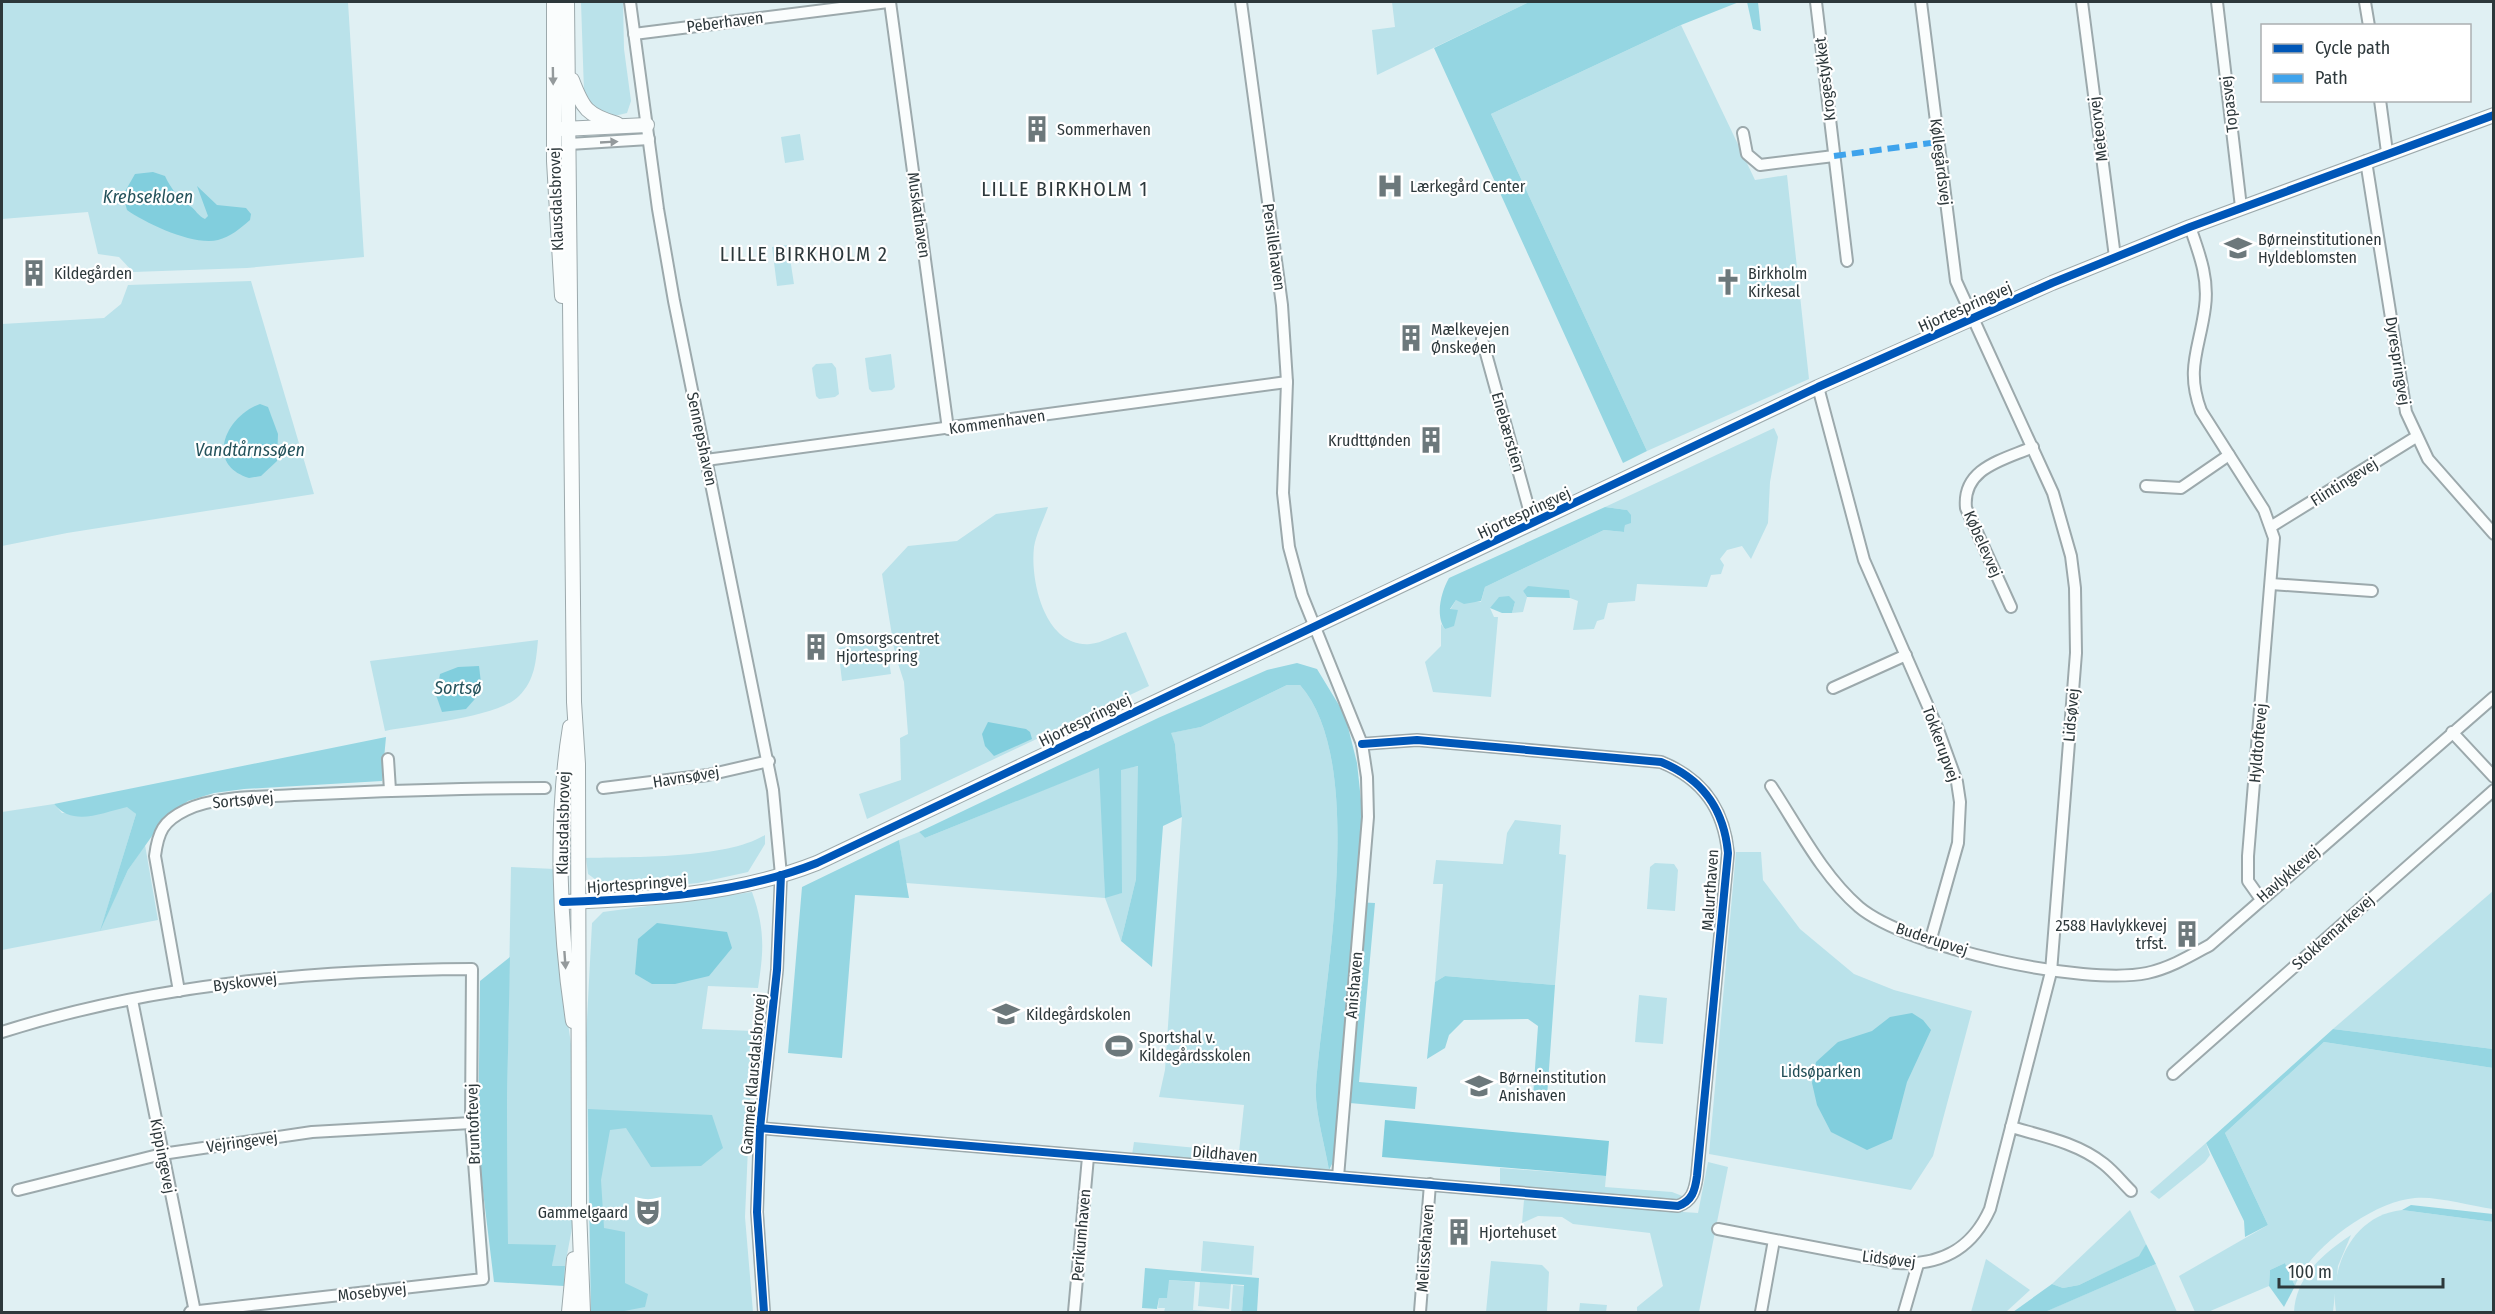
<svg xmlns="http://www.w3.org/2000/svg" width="2495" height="1314" font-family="'Fira Sans Condensed',sans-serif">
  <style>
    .green { fill: #bae2ea }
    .forest { fill: #95d6e2 }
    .water { fill: #81cedd }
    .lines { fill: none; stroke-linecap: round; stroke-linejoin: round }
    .minor-casing { stroke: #9ca9ac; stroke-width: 14 }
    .tertiary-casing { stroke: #9ca9ac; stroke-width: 16 }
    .minor { stroke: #fafdfd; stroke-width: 10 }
    .tertiary { stroke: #fafdfd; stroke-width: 14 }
    .quiet { stroke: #3ea3ec; stroke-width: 6; stroke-dasharray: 12 6; stroke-linecap: butt }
    .cycleway-casing { stroke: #fff; stroke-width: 11 }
    .cycleway { stroke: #0057b8; stroke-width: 8 }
    .oneway { fill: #949a9c }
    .labels { text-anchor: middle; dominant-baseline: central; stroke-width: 4.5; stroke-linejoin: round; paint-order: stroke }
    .street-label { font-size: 16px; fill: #2d383b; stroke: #fff }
    .poi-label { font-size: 16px; fill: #2d383b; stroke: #fff; text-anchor: start }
    .park-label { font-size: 16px; fill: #204d56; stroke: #fff }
    .water-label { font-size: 18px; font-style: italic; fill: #25535c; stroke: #fff }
    .quarter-label { font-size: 20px; letter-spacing: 1.5px; fill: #2d383b; stroke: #fff }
  </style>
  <rect width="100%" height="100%" fill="#e0f0f3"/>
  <g class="green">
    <path d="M2,2H348L364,257L247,268L133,272L119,257L98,254L88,212L2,219Z"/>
    <path d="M581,2H623L624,49L631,101L627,113L610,117L590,105L584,92Z"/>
    <path d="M1392,2H1529L1377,75L1372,30L1395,27Z"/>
    <path d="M1681,25L1755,180L1787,175L1809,379L1647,451L1491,114Z"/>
    <path d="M800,134L804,160L785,163L781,137Z"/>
    <path d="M788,245L794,284L777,286L772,247Z"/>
    <path d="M251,281L314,494L67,533L2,546V324L104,318L121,304L128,285Z"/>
    <path d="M891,354L895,387L892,390L872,392L869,389L865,358Z"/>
    <path d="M832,363L836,368L839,394L835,397L819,399L816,396L812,368L816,364Z"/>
    <path d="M1774,428L1778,437L1770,482L1768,523L1751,559L1742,546L1727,550L1720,559L1724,565L1721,574L1711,575L1707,587L1637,584L1635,601L1608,603L1604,619L1597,621L1594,629L1573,630L1578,601L1570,598L1568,590L1523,591L1527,597L1523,612L1512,613L1515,602L1490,608L1494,617H1498L1491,697L1433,692L1425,662L1441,646V624L1445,629L1458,610H1450L1456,600L1481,602L1485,587L1604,530L1624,532L1627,510L1605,507Z"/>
    <path d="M1048,507C1044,519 1036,534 1034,547C1030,581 1045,648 1090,644C1102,643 1115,635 1126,632L1149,686L867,819L859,794L901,780L900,738L908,734L904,682L895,654L882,574L908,546L957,541L996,514Z"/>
    <path d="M538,640C536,661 535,680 519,696C499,717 416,725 385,731L370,661Z"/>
    <path d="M886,641L891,674L842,681L838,648Z"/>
    <path d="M1287,685H1300C1369,763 1323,985 1316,1085C1314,1109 1325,1145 1329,1170L1132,1155L1134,1142L1239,1152L1244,1105L1159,1097L1165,1070L1182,817L1175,744L1170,733L1201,727Z"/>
    <path d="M1139,766L1136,879L1121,941L1105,898L906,883L899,840L919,832L925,838L1100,767L1105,897L1121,893V769Z"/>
    <path d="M54,804L62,813H102L127,806L136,814L102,925L128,870L145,845L158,920L2,950V812Z"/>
    <path d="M1515,820L1561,825L1559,854L1566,855L1555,985L1445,976L1435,982L1443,884H1433L1436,860L1503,864L1507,833Z"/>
    <path d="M765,835V844L748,872L698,883L660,887L637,883L603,885L588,874L586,858C633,857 727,859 765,835Z"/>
    <path d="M1736,852H1761L1763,880L1800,929L1854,974L1894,990L1972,1011L1933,1156L1911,1190L1709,1154Z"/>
    <path d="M1655,863L1674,864L1678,870L1675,911L1647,909L1650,867Z"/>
    <path d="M511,867L555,869L561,977L573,1057L574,1217L565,1266H552L555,1245H508L507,1100Z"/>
    <path d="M2493,891V1049L2333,1029Z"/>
    <path d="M752,892C765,928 764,950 758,988L708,986L702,1029L753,1031L745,1217L753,1312H591L586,1039L592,923L603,912Z"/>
    <path d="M1639,995L1667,998L1663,1044L1635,1042Z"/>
    <path d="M2324,1042L2493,1068V1209C2470,1206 2437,1196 2415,1198C2374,1201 2309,1248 2295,1286L2285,1263L2270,1270L2269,1286L2208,1312H2195L2179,1276L2268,1225L2225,1133Z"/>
    <path d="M2206,1143L2210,1155L2205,1162L2159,1199L2150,1192Z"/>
    <path d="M1708,1162L1728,1167L1699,1312H1637V1307L1663,1286L1650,1233L1573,1224L1562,1217L1538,1216L1522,1223L1524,1200L1500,1198V1168L1606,1176L1605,1187L1672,1192L1685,1197L1683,1212L1698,1213Z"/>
    <path d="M2130,1210L2146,1244L2140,1256L2079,1285L2063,1288L2052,1284Z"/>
    <path d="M2402,1210L2493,1222V1312H2336C2329,1267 2353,1215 2402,1210Z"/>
    <path d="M2351,1235L2338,1266L2333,1312H2294C2296,1276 2323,1254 2351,1235Z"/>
    <path d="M1203,1241L1254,1246L1252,1275L1201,1271Z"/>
    <path d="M1986,1259L2030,1290L2006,1312H1971Z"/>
    <path d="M1491,1261L1542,1265L1549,1272L1547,1312H1486Z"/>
    <path d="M2156,1264L2177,1312H2045L2049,1310Z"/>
    <path d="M1168,1280L1195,1282L1193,1310L1229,1312H1164L1165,1308H1158L1159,1298H1167Z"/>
    <path d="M1200,1282L1231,1284L1229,1309L1198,1306Z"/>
    <path d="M1233,1285L1244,1286L1242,1312H1231Z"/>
    <path d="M1580,1303L1607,1305L1606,1312H1579Z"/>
  </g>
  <g class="forest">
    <path d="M1529,2H1739L1681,25L1491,114L1647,451L1623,463L1434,48Z"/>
    <path d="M1747,2H1758L1761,31L1753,29Z"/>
    <path d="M1605,507L1627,510L1631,515V523L1625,525L1624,532L1604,530L1485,587L1481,601L1464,604L1456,600L1450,609L1458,610L1454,626L1445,629C1435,616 1441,592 1449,578Z"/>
    <path d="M1528,586L1569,590L1570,598L1527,597L1523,591Z"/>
    <path d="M1509,596L1515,602L1512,613H1502L1490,608L1499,597Z"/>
    <path d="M1297,663L1317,669L1345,715L1357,763L1363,819L1354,902L1375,903L1359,1082L1417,1087L1415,1109L1339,1102L1334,1160L1329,1170C1325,1145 1314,1109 1316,1085C1323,985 1369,763 1300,685H1287L1201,727L1171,733L1175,744L1182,817L1163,826L1152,967L1121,941L1136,879L1138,766L1121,770L1122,893L1105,898L1099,768L925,838L919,832L1158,718L1267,670Z"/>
    <path d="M386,737L382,781L244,789L214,793L188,801L164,819L128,870L100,931L136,814L127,807C101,813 73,827 54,804Z"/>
    <path d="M899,840L909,898L855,895L842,1058L788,1053L802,887Z"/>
    <path d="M510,957L507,1100L508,1244L556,1245L552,1266H565L564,1286L494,1282L478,1150L480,981Z"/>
    <path d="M1445,976L1555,985L1547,1097L1533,1096L1538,1026L1528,1019L1464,1020L1449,1035L1445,1048L1427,1059L1435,982Z"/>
    <path d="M2333,1029L2493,1049V1068L2324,1042L2225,1133L2268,1225L2245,1237L2244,1221L2206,1143Z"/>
    <path d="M588,1109L712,1115L723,1148L701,1166L651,1167L626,1128L610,1130L601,1180L604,1228L625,1232V1283L648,1294L645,1307L619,1312H591Z"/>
    <path d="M2411,1205L2493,1214V1222L2402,1210Z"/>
    <path d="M2146,1244L2156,1264L2045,1312H2013L2052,1284L2063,1288L2079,1285L2139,1256Z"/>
    <path d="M2285,1263L2295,1286L2284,1307L2269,1286L2270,1270Z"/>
    <path d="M1145,1268L1259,1278L1257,1312H1242L1244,1285L1169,1280L1167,1298H1159L1157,1309L1142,1308Z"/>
  </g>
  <g class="water">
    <path d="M153,172L165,176C172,191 178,196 190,206C196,210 198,216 205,219L208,216L197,186L217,205L246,208L251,214L250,220C241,228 230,237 218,240C194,246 147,224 127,210L123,195L135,174Z"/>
    <path d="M260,404L268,407L278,434L277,461L261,476L249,478C204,464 226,416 260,404Z"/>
    <path d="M479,666L482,691L466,709L442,712L436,695L440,674L458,667Z"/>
    <path d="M988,722L1026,729L1030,732L1032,739L994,756L985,746L982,734Z"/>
    <path d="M657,923L727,932L732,948L709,976L675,984H652L635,974L638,939Z"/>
    <path d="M1912,1013L1923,1020L1931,1030L1907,1082L1892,1139L1867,1150L1831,1132L1817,1105L1812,1083L1816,1062L1838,1042L1872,1031L1890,1017Z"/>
    <path d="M1385,1120L1609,1141L1606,1176L1382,1157Z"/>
  </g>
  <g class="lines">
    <defs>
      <g id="minor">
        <path d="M630,2L658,209L674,301L773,790L781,875L777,970L760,1128L757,1212L764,1312"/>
        <path d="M890,2L948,429"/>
        <path d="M1241,2L1282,305L1287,382L1283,493L1289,547L1302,595L1362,744L1367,777L1368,817L1338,1177"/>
        <path d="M1816,2L1847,261"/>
        <path d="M2082,2L2115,257"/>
        <path d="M2217,2L2241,207"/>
        <path d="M2365,2L2369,26"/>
        <path d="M634,34L888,2"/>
        <path d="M2380,100L2387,152"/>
        <path d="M1743,133L1747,154L1760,165L1834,156"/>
        <path d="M569,144L649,139"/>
        <path d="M2366,161L2406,412L2428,459L2494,534"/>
        <path d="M2190,227C2199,253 2209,278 2205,307C2200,348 2185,368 2201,411L2264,510L2274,538L2248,856V881L2260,898"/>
        <path d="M1482,339L1533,524"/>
        <path d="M1818,387L1864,560L1937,727L1957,782L1960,802L1958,843L1930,942"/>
        <path d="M706,460L1287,382"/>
        <path d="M2146,486L2181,488L2229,455"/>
        <path d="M2272,526L2416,437"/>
        <path d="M2271,584L2372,591"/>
        <path d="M2011,607L1966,508C1962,468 2003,460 2033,447"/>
        <path d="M1833,688L1906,655"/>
        <path d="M2452,732L2494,777"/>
        <path d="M388,759L390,790"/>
        <path d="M1771,786C1798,827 1822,875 1859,907C1908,948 2085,986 2147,973C2170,968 2190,956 2210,945L2494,697"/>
        <path d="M603,788L708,775L769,761"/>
        <path d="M179,991L155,856C158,832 163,821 186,810C214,796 262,797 294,795C378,791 461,788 545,788"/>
        <path d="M132,1000L195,1312"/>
        <path d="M2,1032C153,984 314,970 472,969L471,1123L483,1279L190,1312"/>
        <path d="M2173,1074L2494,790"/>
        <path d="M2011,1127C2042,1136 2078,1143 2104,1164C2114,1172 2122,1182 2131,1191"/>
        <path d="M760,1128L1678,1206C1692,1201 1695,1191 1697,1176L1728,853C1724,809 1703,779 1661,762L1417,740L1362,744"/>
        <path d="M18,1190L162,1154L312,1132L471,1123"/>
        <path d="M1718,1229L1897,1263C1941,1266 1972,1249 1990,1209L2051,972L2076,653L2075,588L2071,556L2053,493L1956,281L1921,2"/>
        <path d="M1074,1312L1088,1157"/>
        <path d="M1420,1312L1430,1184"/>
        <path d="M1761,1312L1774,1240"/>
        <path d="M1904,1312L1918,1264"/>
      </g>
      <g id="tertiary">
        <path d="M554,2V161L562,296"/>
        <path d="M567,2L574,702L578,764L579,1209L583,1312"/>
        <path d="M572,80C583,109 587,115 617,124"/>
        <path d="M562,129L647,125"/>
        <path d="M570,727C555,819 559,929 573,1021"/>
        <path d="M563,902C649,899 736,895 817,863L1818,387L2052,283L2190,227L2494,115"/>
        <path d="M569,1312L574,1259"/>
      </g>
    </defs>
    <use href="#minor" class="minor-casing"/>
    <use href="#tertiary" class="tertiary-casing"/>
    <use href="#minor" class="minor"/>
    <use href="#tertiary" class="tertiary"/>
    <path class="quiet" d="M1834,156L1938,142"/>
    <defs>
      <g id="cycleway">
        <path d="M563,902C649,899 736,895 817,863L1818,387L2052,283L2190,227L2494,115"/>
        <path d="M760,1128L1678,1206C1692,1201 1695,1191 1697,1176L1728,853C1724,809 1703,779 1661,762L1417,740L1362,744"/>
        <path d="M764,1312L757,1212L760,1128L777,970L781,875"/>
      </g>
    </defs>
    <use href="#cycleway" class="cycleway-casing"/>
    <use href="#cycleway" class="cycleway"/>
  </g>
  <defs><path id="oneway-solid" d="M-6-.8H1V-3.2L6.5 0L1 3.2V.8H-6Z" transform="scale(1.5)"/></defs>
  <g class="oneway">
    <use href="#oneway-solid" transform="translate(553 76) rotate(89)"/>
    <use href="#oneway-solid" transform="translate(609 142) rotate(-3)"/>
    <use href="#oneway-solid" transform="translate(565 960) rotate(86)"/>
  </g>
  <defs>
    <symbol id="building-bare" viewBox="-9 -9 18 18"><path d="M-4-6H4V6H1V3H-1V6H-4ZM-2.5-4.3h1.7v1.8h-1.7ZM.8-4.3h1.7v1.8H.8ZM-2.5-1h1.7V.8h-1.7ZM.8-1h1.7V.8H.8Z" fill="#6c787b" stroke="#fff" stroke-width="2.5" paint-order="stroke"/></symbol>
    <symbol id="hospital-bare" viewBox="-9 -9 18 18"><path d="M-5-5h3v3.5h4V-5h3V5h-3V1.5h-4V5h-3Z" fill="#6c787b" stroke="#fff" stroke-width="2.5" paint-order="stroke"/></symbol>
    <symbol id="school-bare" viewBox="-9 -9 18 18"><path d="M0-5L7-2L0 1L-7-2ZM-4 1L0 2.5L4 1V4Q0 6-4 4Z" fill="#6c787b" stroke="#fff" stroke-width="2.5" paint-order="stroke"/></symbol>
    <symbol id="church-bare" viewBox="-9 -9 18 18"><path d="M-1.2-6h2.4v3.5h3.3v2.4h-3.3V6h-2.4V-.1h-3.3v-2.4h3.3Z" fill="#6c787b" stroke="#fff" stroke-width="2.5" paint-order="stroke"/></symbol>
    <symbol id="stadium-bare" viewBox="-9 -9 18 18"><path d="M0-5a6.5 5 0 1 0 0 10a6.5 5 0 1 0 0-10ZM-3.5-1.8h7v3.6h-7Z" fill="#6c787b" stroke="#fff" stroke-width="2.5" paint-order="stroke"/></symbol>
    <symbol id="theatre-bare" viewBox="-9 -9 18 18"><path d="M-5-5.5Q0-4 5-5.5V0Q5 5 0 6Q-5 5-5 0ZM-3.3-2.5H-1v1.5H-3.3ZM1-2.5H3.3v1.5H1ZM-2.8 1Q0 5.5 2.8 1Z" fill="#6c787b" stroke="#fff" stroke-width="2.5" paint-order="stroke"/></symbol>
  </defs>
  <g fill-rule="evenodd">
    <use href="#building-bare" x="1018" y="110" width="38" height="38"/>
    <use href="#hospital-bare" x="1371" y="167" width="38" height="38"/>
    <use href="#school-bare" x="2219" y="229" width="38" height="38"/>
    <use href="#building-bare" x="15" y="254" width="38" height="38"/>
    <use href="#church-bare" x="1709" y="263" width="38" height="38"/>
    <use href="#building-bare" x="1392" y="319" width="38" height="38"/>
    <use href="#building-bare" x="1412" y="421" width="38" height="38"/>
    <use href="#building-bare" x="797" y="628" width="38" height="38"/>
    <use href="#building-bare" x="2168" y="915" width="38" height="38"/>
    <use href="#school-bare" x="987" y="995" width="38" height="38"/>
    <use href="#stadium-bare" x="1100" y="1027" width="38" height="38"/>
    <use href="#school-bare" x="1460" y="1067" width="38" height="38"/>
    <use href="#theatre-bare" x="629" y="1193" width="38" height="38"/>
    <use href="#building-bare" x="1440" y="1213" width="38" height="38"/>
  </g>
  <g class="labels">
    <g class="street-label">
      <text transform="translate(725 22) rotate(-7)">Peberhaven</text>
      <text transform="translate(1825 79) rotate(-97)">Krogestykket</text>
      <text transform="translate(2229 104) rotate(-97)">Topasvej</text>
      <text transform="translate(2098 129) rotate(-97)">Meteorvej</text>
      <text transform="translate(1941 162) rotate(83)">Køllegårdsvej</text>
      <text transform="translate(556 199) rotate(-92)">Klausdalsbrovej</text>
      <text transform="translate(919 215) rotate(82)">Muskathaven</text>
      <text transform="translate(1274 247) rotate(82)">Persillehaven</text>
      <text transform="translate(1965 307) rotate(-24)">Hjortespringvej</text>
      <text transform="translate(2398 361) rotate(81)">Dyrespringvej</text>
      <text transform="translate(997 422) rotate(-8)">Kommenhaven</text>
      <text transform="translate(1508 432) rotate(74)">Enebærstien</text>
      <text transform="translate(702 439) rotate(78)">Sennepshaven</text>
      <text transform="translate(2344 482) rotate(-32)">Flintingevej</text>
      <text transform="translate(1524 513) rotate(-25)">Hjortespringvej</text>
      <text transform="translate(1983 544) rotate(66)">Købelevvej</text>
      <text transform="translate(2071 715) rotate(-85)">Lidsøvej</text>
      <text transform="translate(1085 720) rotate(-26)">Hjortespringvej</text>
      <text transform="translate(2258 743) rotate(-85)">Hyldtoftevej</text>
      <text transform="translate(1941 744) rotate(70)">Tokkerupvej</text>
      <text transform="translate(686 777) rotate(-9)">Havnsøvej</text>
      <text transform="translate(243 800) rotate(-5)">Sortsøvej</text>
      <text transform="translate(563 823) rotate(-89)">Klausdalsbrovej</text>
      <text transform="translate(2288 874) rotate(-41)">Havlykkevej</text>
      <text transform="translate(637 884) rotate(-4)">Hjortespringvej</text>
      <text transform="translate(1710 890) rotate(-86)">Malurthaven</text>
      <text transform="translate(2333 932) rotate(-42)">Stokkemarkevej</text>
      <text transform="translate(1932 939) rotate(18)">Buderupvej</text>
      <text transform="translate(245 982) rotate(-7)">Byskovvej</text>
      <text transform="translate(1354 985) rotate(-85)">Anishaven</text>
      <text transform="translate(753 1074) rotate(-85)">Gammel Klausdalsbrovej</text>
      <text transform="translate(473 1124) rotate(-92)">Bruntoftevej</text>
      <text transform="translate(242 1142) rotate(-8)">Vejringevej</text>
      <text transform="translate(1225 1154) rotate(5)">Dildhaven</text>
      <text transform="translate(163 1156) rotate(79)">Kippingevej</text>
      <text transform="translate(1081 1235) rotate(-85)">Perikumhaven</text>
      <text transform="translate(1425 1248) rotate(-86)">Melissehaven</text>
      <text transform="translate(1889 1259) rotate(7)">Lidsøvej</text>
      <text transform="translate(372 1292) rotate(-6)">Mosebyvej</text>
    </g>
    <g class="poi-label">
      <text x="1057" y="129">Sommerhaven</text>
      <text x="1410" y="186">Lærkegård Center</text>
      <text x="2258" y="239">Børneinstitutionen<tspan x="2258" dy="18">Hyldeblomsten</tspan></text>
      <text x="54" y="273">Kildegården</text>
      <text x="1748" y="273">Birkholm<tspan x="1748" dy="18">Kirkesal</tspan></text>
      <text x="1431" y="329">Mælkevejen<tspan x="1431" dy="18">Ønskeøen</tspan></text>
      <text x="1411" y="440" text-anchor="end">Krudttønden</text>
      <text x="836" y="638">Omsorgscentret<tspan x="836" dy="18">Hjortespring</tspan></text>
      <text x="2167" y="925" text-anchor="end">2588 Havlykkevej<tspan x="2167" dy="18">trfst.</tspan></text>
      <text x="1026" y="1014">Kildegårdskolen</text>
      <text x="1139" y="1037">Sportshal v.<tspan x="1139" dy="18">Kildegårdsskolen</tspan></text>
      <text x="1499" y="1077">Børneinstitution<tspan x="1499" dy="18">Anishaven</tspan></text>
      <text x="628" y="1212" text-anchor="end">Gammelgaard</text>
      <text x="1479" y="1232">Hjortehuset</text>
    </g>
    <g class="park-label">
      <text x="1821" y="1071">Lidsøparken</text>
    </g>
    <g class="water-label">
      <text x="148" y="197">Krebsekloen</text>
      <text x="250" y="450">Vandtårnssøen</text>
      <text x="458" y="688">Sortsø</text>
    </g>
    <g class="quarter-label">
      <text x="1065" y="189">LILLE BIRKHOLM 1</text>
      <text x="804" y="254">LILLE BIRKHOLM 2</text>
    </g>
  </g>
  <rect width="2495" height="1314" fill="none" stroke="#2d383b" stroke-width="6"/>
  <rect x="2261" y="24" width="210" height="78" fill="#ffffff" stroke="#abafb1" stroke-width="1.5"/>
  <rect x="2273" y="44" width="30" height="9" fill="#0057b8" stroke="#abafb1" stroke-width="1.5"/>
  <text x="2315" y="54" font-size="18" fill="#2d383b">Cycle path</text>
  <rect x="2273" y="74" width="30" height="9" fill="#3ea3ec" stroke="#abafb1" stroke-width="1.5"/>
  <text x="2315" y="84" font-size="18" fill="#2d383b">Path</text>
  <path d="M2279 1278v9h164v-9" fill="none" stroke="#2d383b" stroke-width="3"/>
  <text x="2288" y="1278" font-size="18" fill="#2d383b" stroke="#ffffff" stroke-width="4.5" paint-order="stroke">100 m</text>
</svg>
